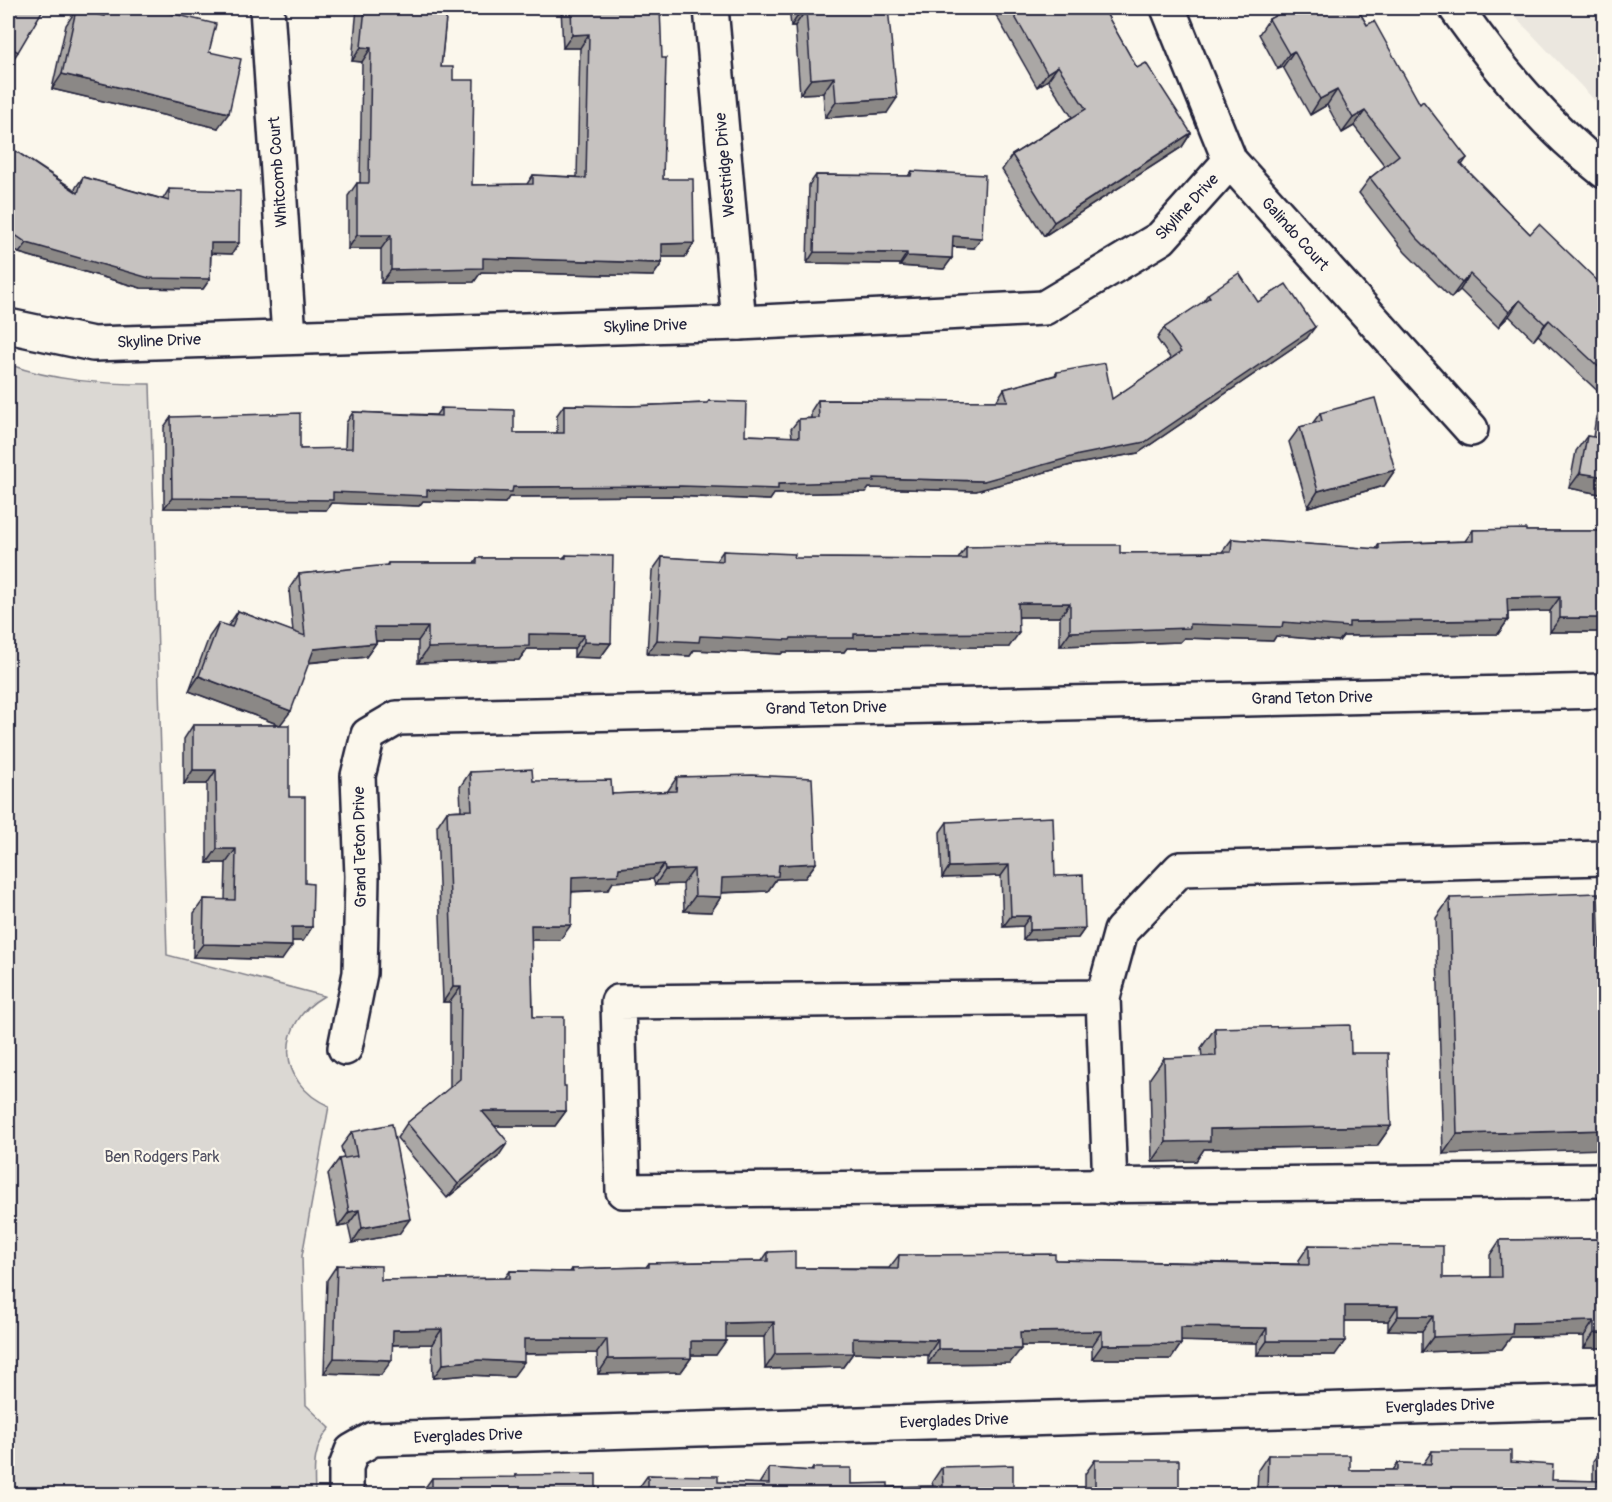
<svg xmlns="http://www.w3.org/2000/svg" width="1612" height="1502" font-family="Pangolin,sans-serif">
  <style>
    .built { fill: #ebe7df }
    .green { fill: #dbd8d3; stroke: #7e7d87; stroke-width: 1.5 }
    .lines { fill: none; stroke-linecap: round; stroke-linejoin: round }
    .minor-casing { stroke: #22223b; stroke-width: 38 }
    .minor { stroke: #fbf7ec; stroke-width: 33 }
    .wall { fill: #aaa7a5; stroke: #22223b; stroke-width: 1.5 }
    .shaded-wall { fill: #8b8886; stroke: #22223b; stroke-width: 1.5 }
    .building { fill: #c6c2c0; stroke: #22223b; stroke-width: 1.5 }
    .labels { text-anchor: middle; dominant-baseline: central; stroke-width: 4.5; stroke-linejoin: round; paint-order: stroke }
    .street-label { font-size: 16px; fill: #22223b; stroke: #fbf7ec }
    .park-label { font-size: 16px; fill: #505061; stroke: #fbf7ec }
  </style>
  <rect width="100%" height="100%" fill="#fbf7ec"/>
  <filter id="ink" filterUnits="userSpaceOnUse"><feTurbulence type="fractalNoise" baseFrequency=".0167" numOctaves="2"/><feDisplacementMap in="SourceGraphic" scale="12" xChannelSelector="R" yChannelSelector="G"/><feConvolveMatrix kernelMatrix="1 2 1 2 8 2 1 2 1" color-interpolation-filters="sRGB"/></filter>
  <g filter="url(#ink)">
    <path class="built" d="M1507,8H1604V110L1601,107Z"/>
    <path class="green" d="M8,364C53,381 103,384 150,384L167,955L324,996C276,1023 276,1083 329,1106L302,1256L306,1405L330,1428C312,1448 314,1469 315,1494H8Z"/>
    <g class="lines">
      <defs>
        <g id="minor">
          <path d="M267,8L289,336"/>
          <path d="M711,8L739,323"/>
          <path d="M1168,8L1230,161L1471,429"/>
          <path d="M1456,8C1499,69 1545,125 1604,171"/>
          <path d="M8,326L93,344L739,323L1044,308L1161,238L1230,161"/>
          <path d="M1604,858L1180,869L1121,931L1103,997L618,1002L623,1191L1604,1180"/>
          <path d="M1103,997L1110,1187"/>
          <path d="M345,1048L360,973L362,876L358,776L368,735L397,718L1604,691"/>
          <path d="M346,1494V1467L352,1451L373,1439L1604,1401"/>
        </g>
      </defs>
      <use href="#minor" class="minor-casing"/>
      <use href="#minor" class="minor"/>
    </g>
    <g class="wall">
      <path d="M8,8L18,52L8,67Z"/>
      <path d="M103,8H149L209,52L218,128L52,89L66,25L76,10L99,15Z"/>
      <path d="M357,8H447L441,67L453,80L472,185L527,184L533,175L577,177L580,48H563L561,8H660L663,179L694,243L685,257H662V263L653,276L481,272L474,282L381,283V249H348V196L357,183H360L362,62L352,61Z"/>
      <path d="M789,8H888L887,113L825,118L823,93L800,94L795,26H791Z"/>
      <path d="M973,8H988L977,14Z"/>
      <path d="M992,8H1103L1137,68L1191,133L1182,147L1044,236L1002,170L1012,155L1072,117L1048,80L1037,87Z"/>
      <path d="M1276,8H1357L1367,25L1420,104L1467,158L1462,165L1530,234L1605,288V398L1538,335L1534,340L1509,316L1498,327L1460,290L1451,298L1405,252L1359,193L1370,178L1385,166L1354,126L1342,133L1327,105L1310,115L1283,67L1278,69L1259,34L1269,19L1279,14Z"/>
      <path d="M8,146L75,190L76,187L83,177L163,199L169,189L232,254L211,253L210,279L203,289L141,288L19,253L8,246Z"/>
      <path d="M912,171L974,248L952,247V258L944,269L900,266V264L807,263L809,185L816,175L908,176Z"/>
      <path d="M1208,294L1258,302L1307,338L1138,453L1071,465L976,491L869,488L866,492L774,494L770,500L673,496L509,497L505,503L423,501L419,506L331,503L326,510L164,508V427L171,417L300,449H345L346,423L353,412L436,415L441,408L514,433H557V415L564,405L631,406L707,403L709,401L745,435L792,437L791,429L799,419L811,418V411L818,400L997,401V400L1004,389L1055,375L1057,372L1112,399L1171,359L1157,339L1164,328L1201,304Z"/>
      <path d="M1605,406V495L1569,488L1576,451L1587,436L1593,437L1596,417Z"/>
      <path d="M1320,413L1395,470L1384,486L1308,507L1289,442L1300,427L1312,424Z"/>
      <path d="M1473,530L1526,531H1605V626L1600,632H1550V611L1508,612V620L1498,634L1343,636L1339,641L1276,636L1273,641L1184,638L1180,642L1060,646V617H1019L1009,647L847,648L844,652H783L781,654L694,650L690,656L647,654L652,571L662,557L716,561L723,551L794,558L958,559L966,547L1120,553L1222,552L1232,539L1376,549L1379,544L1465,541Z"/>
      <path d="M566,555L611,643L600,658L574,657V649H527L519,660L418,663V641H376V643L366,657L308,663L280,725L289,797L312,927L303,941H292L282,960L193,957L194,913L204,899L225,900L226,863H207V784H184V739L193,725H280L189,691L209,637L219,623L228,626L238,611L293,632L289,589L299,574L386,566L388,563H474L477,558H563Z"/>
      <path d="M470,772L533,781L612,794L667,792L677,777L816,863L805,878L776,879L768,891L722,893L721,897L711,912L684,911L683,884L655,885L653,879L613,882L608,890L572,892L560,940H531L533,1017L564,1086L566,1111L555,1126H495L498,1157L447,1198L397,1138L407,1123L450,1088V1002H443L437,826L447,811L461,810L460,787Z"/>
      <path d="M947,822L1055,876L1085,928L1078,938L1023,940V926L1003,927L1001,876L942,878L940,832Z"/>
      <path d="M1450,898L1603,1044L1443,1154L1436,918Z"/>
      <path d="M1215,1028L1351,1053L1391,1126L1377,1146L1204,1149L1196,1161L1152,1162L1150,1078L1164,1058L1202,1057L1201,1048Z"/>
      <path d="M352,1132L399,1234L352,1243L348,1225L338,1227L328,1174L339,1159L344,1158L341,1147Z"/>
      <path d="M1605,1239V1348H1584V1336L1511,1337L1502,1349L1422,1352V1331L1388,1330V1321H1345L1335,1355H1257V1343L1181,1341V1344L1171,1359H1092V1346H1021L1010,1363L928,1364V1355L853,1353L843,1367L765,1369L764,1337H726L716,1355H691V1358L681,1372L598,1374L597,1353L524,1354L513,1377L468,1375L433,1378L432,1344L392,1345L381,1375L324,1373L327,1280L337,1265L381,1280L505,1278L510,1271L570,1272L572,1269L646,1267L649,1263L762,1261L768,1252L795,1268H889L899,1255L1055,1260L1299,1264V1260L1309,1245L1443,1278L1490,1277V1255L1500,1240Z"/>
      <path d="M1603,1447L1605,1494H1085V1474L1095,1460L1179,1491L1226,1492L1228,1489L1257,1490L1258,1470L1268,1455L1350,1470H1393L1398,1463L1423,1464L1432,1451L1511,1462L1552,1480L1593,1481V1461Z"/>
      <path d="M942,1467L1013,1493L1081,1494H638V1489L648,1475L718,1482L759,1484L769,1468L811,1471L813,1468L851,1484L888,1487L933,1486L932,1482Z"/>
      <path d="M516,1475L596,1494H422V1492L432,1478H515Z"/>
    </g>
    <g class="shaded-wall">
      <path d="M981,8H988L977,14Z"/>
      <path d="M806,10L795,26H791L801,11Z"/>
      <path d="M589,34L580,48H563L572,35Z"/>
      <path d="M361,47L371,48L362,62L352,61Z"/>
      <path d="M1294,51L1283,67L1278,69L1289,54Z"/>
      <path d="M1058,66L1048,80L1037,87L1047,73Z"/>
      <path d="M62,74L229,113L218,128L52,89Z"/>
      <path d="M834,77L823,93L800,94L811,79Z"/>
      <path d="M1337,90L1327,105L1310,115L1320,99Z"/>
      <path d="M897,98L887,113L825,118L836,102Z"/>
      <path d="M1365,111L1354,126L1342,133L1353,118Z"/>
      <path d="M1191,133L1182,147L1044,236L1054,222Z"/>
      <path d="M357,235H391L381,249H348Z"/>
      <path d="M953,236L982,238L974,248L945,246Z"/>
      <path d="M27,243L210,279L203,289L141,288L19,253Z"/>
      <path d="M211,243H239L232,254L204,253Z"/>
      <path d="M694,243L685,257H653L662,244Z"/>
      <path d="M814,252L907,253L900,264L807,263Z"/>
      <path d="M907,256L952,258L944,269L900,266Z"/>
      <path d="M483,258L662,263L653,276L481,272L474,282L381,283L391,270Z"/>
      <path d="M1470,274L1460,290L1451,298L1462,283Z"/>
      <path d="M1520,300L1509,316L1498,327L1509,312Z"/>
      <path d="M1549,320L1538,335L1534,340L1545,324Z"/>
      <path d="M1315,327L1307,338L1138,453L1071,465L976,491L869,488L866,492L774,494L770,500L673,496L509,497L505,503L423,501L419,506L331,503L326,510L164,508L172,498L333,492L427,490L513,487L778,484L874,478L984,481Z"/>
      <path d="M1395,470L1384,486L1308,507L1318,491Z"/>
      <path d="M1580,473L1605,477V495L1569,488Z"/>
      <path d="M1560,597L1550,611L1498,612L1507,598Z"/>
      <path d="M1018,603H1070L1060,617H1009Z"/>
      <path d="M1560,618H1605V626L1600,632H1550Z"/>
      <path d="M1508,620L1498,634L1343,636L1339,641L1276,636L1273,641L1184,638L1180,642L1060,646L1070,632L1190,624L1283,622H1349Z"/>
      <path d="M374,627H428L418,641H364Z"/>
      <path d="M1019,633L1009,647L847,648L844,652H783L781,654L694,650L690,656L647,654L657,640L700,636L791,638L854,634Z"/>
      <path d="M529,634L584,635L574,649H527L519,660L418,663L428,648Z"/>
      <path d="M584,642L611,643L600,658L574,657Z"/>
      <path d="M376,643L366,657L303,663L314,649Z"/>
      <path d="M199,676L291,711L280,725L189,691Z"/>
      <path d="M193,770H216L207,784H184Z"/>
      <path d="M217,849H236L226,863H207Z"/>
      <path d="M816,863L805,878L776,879L768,891L712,893L722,878L779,865Z"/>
      <path d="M664,864L653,879L613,882L608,890L561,892L572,877L619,868Z"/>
      <path d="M1009,865L1001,876L942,878L949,867Z"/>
      <path d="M694,869L683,884L655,885L665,870Z"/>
      <path d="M695,896L721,897L711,912L684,911Z"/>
      <path d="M1011,916H1030L1023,926L1003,927Z"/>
      <path d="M531,925H571L560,940H520Z"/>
      <path d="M292,927H312L303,941H282Z"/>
      <path d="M1085,928L1078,938L1023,940L1030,930Z"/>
      <path d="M203,944L292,946L282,960L193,957Z"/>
      <path d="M453,987H461L450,1002H443Z"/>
      <path d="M482,1111H566L555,1126H472Z"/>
      <path d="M1391,1126L1377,1146L1204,1149L1196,1161L1152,1162L1166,1142L1210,1129Z"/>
      <path d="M1605,1130V1149L1443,1154L1457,1134Z"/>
      <path d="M508,1142L498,1157L447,1198L458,1184Z"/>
      <path d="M359,1210L348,1225L338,1227L349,1212Z"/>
      <path d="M410,1219L399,1234L352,1243L362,1228Z"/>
      <path d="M1345,1306H1398L1388,1321H1335Z"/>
      <path d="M1398,1316H1433L1422,1331L1388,1330Z"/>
      <path d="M1594,1321L1584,1336L1511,1337L1502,1349L1422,1352L1433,1337L1513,1323Z"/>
      <path d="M774,1322L764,1337H715L726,1323Z"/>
      <path d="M1181,1327L1267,1328L1257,1343L1171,1341Z"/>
      <path d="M442,1329L432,1344L382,1345L393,1330Z"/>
      <path d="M1102,1331L1092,1346H1010L1020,1332Z"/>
      <path d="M1594,1333H1605V1348H1584Z"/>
      <path d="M853,1338L938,1340L928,1355L853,1353L843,1367L765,1369L775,1354Z"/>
      <path d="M524,1339H607L597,1353L514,1354Z"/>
      <path d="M691,1341H726L716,1355H681Z"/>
      <path d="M1267,1341H1345L1335,1355H1257Z"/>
      <path d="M1181,1344L1171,1359H1092L1102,1345Z"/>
      <path d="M938,1349H1021L1010,1363L928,1364Z"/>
      <path d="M334,1358L392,1360L381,1375L324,1373Z"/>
      <path d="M691,1358L681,1372L598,1374L608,1359Z"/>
      <path d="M478,1360L524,1362L513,1377L468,1375L433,1378L443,1364Z"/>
    </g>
    <g class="building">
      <path d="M8,8H44L18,52L8,46Z"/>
      <path d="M107,8H149L216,24L209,52L241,59L229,113L62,74L76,10L105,16Z"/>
      <path d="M365,8H447L441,67H453V80H474L472,185L533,184V175L586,178L589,34L572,35L571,8H660L662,58H666L663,179H693L694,243L662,244V263L483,258V268L391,270V235H357V183H369L371,48L361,47Z"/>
      <path d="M801,8H888L897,98L836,102L834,77L811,79L806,10L801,11Z"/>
      <path d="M1010,8H1103L1137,68L1146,63L1191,133L1054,222L1012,155L1086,109L1058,66L1047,73Z"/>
      <path d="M1290,8H1357L1367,25L1374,21L1420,104L1423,101L1467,158L1460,163L1530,234L1539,224L1605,288V373L1549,320L1545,324L1520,300L1509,312L1470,274L1462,283L1416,237L1370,178L1399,155L1365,111L1353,118L1337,90L1320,99L1294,51L1289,54L1269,19Z"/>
      <path d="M8,146L78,193L83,177L169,201V189L240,191L239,243H211L210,279L149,278L27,243L8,230Z"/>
      <path d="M912,171L985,175L982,238L953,236L952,258L907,256V253L814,252L816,175L911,176Z"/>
      <path d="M1239,273L1258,302L1286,284L1315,327L1145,442L1079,455L984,481L874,478V481L778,484V489L681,486L513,487L512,492L427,490V496L333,492V500L172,498L171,417L300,413V449L352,448L353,412L441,416V408L514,410V433H564V405L631,406L708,403L709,401L746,402L745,435L799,437V419L819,418L818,400L1008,401L1004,389L1057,375V372L1105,363L1112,399L1181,352L1164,328L1210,297L1208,294Z"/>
      <path d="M1375,398L1395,470L1318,491L1300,427L1322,421L1320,413Z"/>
      <path d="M1605,416V477L1580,473L1587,436L1600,438Z"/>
      <path d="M1526,529V531H1605V618H1560V597L1507,598L1508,620L1349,622V627L1283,622L1282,627L1190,624V628L1070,632V603H1018L1019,633L854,634V638H791L790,640L700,636L699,642L657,640L662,557L723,561V551L795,554L794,558L966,559V547L1067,545H1120V553L1231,552L1232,539L1379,549V544L1473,541V530Z"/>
      <path d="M566,555L613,556L611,643L584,642V635L529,634V646L428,648V627H374L376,643L314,649L291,711L199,676L219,623L232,627L238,611L305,636L299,574L388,565V563H477V558H566Z"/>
      <path d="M193,725H289V797H305V883L313,884L312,927H292V946L203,944L204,899L235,900L236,849H217L216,770H193Z"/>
      <path d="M532,769L533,781L611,780L612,794L676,791L677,777L752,775L812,778L816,863L779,865L778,876L722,878L721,897L695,896L694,869L665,870L664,864L619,868L618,875L572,877L571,925H531L533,1017H564V1086H566V1111H482L508,1142L458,1184L407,1123L460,1079L461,987H453L447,811L472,810L470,772Z"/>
      <path d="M1053,817L1055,876L1083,875L1085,928L1030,930V916H1011L1009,865L949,867L947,822Z"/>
      <path d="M1598,893L1603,1044H1605V1130L1457,1134L1450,898Z"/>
      <path d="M1350,1025L1351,1053H1388L1391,1126L1210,1129V1141L1166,1142L1164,1058L1216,1056L1215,1028Z"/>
      <path d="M392,1124L410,1219L362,1228L359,1210L349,1212L339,1159L357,1156L352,1132Z"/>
      <path d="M1605,1239V1333H1594V1321L1513,1323L1512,1334L1433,1337V1316H1398V1306H1345V1341H1267V1328L1181,1327V1344L1102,1345V1331L1020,1332L1021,1349H938V1340L853,1338V1353L775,1354L774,1322L726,1323V1341H691V1358L608,1359L607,1339H524V1362L478,1360L443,1364L442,1329L393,1330L392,1360L334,1358L337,1265L381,1266V1280L510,1278V1271L573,1272L572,1269L649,1267V1263L768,1261V1252L795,1251V1268L898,1269L899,1255L1055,1254V1260L1309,1265V1245L1443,1246V1278L1501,1277L1500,1240Z"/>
      <path d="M1603,1447H1605V1494H1095V1460H1179V1491L1227,1492L1228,1489L1267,1490L1268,1455H1350V1470H1398V1463L1431,1464L1432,1451H1511V1462L1553,1465L1552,1480L1602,1481Z"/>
      <path d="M1013,1465V1493L1081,1494H648V1475L718,1476V1482L769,1484V1468L813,1471V1468H851V1484L888,1483V1487L943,1486L942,1467Z"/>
      <path d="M596,1474V1494H432V1478L516,1477V1475Z"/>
    </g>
  </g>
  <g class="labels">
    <g class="street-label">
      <text transform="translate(725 165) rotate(-95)">Westridge Drive</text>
      <text transform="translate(278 172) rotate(-94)">Whitcomb Court</text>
      <text transform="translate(1187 207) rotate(-47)">Skyline Drive</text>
      <text transform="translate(1295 234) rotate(48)">Galindo Court</text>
      <text transform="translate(645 326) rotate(-2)">Skyline Drive</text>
      <text transform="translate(159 341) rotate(-2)">Skyline Drive</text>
      <text transform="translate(1312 698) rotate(-1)">Grand Teton Drive</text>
      <text transform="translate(826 708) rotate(-1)">Grand Teton Drive</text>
      <text transform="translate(360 847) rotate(-91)">Grand Teton Drive</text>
      <text transform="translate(1440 1406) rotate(-2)">Everglades Drive</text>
      <text transform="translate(954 1421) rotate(-2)">Everglades Drive</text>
      <text transform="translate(468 1436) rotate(-2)">Everglades Drive</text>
    </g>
    <g class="park-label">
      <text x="162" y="1157">Ben Rodgers Park</text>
    </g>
  </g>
  <rect width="1612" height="1502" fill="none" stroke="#fbf7ec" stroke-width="30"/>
  <rect x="15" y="15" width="1582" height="1472" fill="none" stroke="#22223b" stroke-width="2" filter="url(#ink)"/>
</svg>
